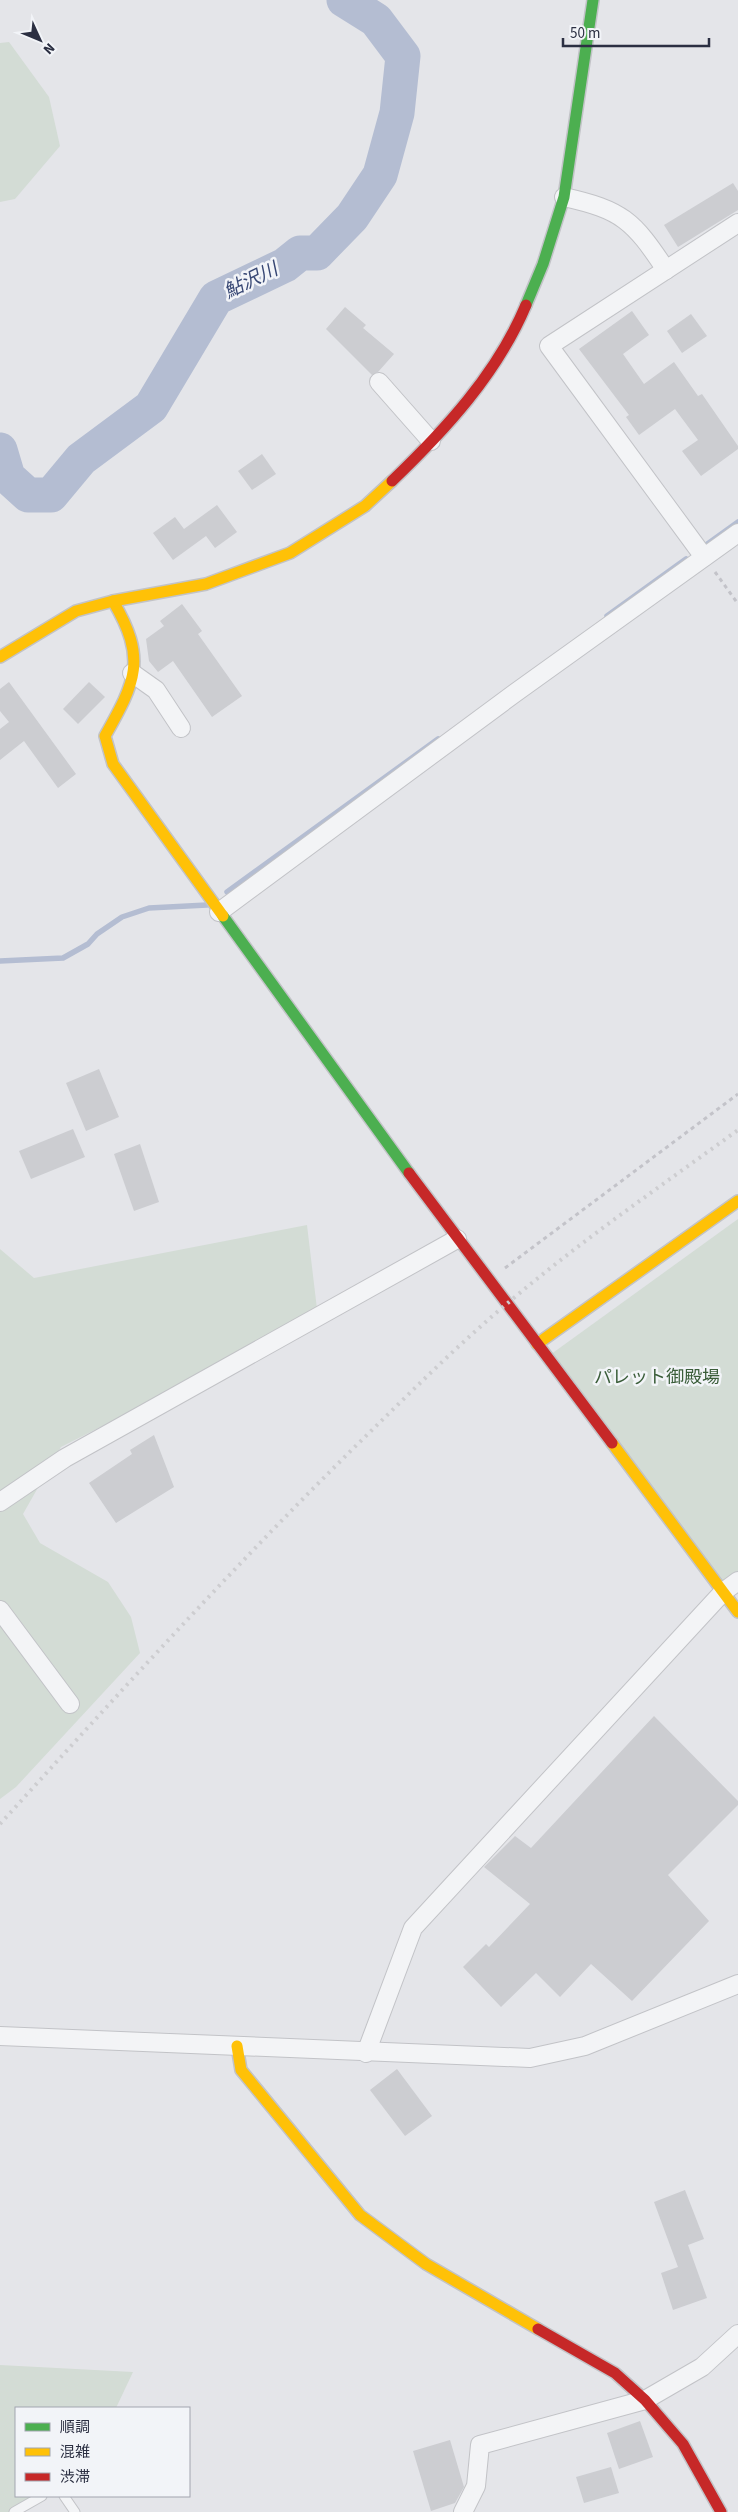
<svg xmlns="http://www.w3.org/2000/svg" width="738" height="2512" font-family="'Source Sans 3','Noto Sans JP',sans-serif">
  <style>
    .green { fill: #d3dcd5 }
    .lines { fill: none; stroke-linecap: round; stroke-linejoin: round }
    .stream { stroke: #b4bdd2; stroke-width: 5.5 }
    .river { stroke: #b4bdd2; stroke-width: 35 }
    .building { fill: #cccdd1 }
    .lane-casing { stroke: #c2c3c7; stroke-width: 11 }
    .street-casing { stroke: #c2c3c7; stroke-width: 20 }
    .fast-casing { stroke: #c2c3c7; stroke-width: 14 }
    .slow-casing { stroke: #c2c3c7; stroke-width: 14 }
    .jam-casing { stroke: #c2c3c7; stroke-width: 14 }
    .path { stroke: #c3c3c9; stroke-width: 3; stroke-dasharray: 4 4; stroke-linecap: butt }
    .lane { stroke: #f3f4f6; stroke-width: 9 }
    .street { stroke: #f3f4f6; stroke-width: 18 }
    .fast { stroke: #4caf50; stroke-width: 11 }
    .slow { stroke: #ffc107; stroke-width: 11 }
    .jam { stroke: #c62828; stroke-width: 11 }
    .rail { stroke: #cdcdd0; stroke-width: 4; stroke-dasharray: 2.5 5; stroke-linecap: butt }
    .labels { text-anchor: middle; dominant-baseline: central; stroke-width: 5; stroke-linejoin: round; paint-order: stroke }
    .park-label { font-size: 18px; fill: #3a5d39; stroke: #f2f4f8 }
    .water-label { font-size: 19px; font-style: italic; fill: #374774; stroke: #f2f4f8 }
  </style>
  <rect width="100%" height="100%" fill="#e4e5e9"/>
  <g class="green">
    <path d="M9,42L49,97L60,146L15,199L0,202V43Z"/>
    <path d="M738,1219V1573L719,1588L543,1360Z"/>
    <path d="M307,1225L317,1309L138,1408L61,1447L23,1514L40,1543L108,1582L131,1617L140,1653L16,1787L0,1799V1249L34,1278Z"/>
    <path d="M0,2365L133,2372L116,2408H16V2496H46L23,2512H0Z"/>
  </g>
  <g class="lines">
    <g class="stream">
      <path d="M706,545L738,522"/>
      <path d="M607,616L686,559"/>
      <path d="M227,892L438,739"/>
      <path d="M0,961L63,958L88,944L97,934L122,917L149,908L207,905"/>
    </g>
    <path class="river" d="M0,450L8,477L28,495H51L81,459L151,407L216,298L285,265L300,253H317L352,217L380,175L397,113L403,56L376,20L344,0"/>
  </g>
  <g class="building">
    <path d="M733,183L738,191V210L678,247L664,225Z"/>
    <path d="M345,307L366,325L363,328L394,354L378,372L372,375L326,329Z"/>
    <path d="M632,311L649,335L623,354L644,384L674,362L698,396L702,394L738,446V449L701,476L682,451L698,440L675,409L639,435L626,417L629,415L579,349Z"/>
    <path d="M691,314L707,336L682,353L667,331Z"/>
    <path d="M262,454L276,474L252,490L238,471Z"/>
    <path d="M217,505L237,532L215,548L206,536L173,560L153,533L175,517L184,529Z"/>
    <path d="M182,604L202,631L198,634L242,696L212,717L173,661L158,672L149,661L146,639L164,626L160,621Z"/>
    <path d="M9,682L76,774L58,788L24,741L0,760V729L9,722L0,711V689Z"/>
    <path d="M89,682L105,697L78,724L63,709Z"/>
    <path d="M99,1069L119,1117L86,1131L66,1083Z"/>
    <path d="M73,1129L85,1157L31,1179L19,1151Z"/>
    <path d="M140,1144L159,1202L134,1211L114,1154Z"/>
    <path d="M154,1435L174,1487L116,1523L89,1483L132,1454L130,1450Z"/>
    <path d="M654,1716L738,1801V1805L668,1875L709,1921L632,2001L591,1964L560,1997L536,1973L501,2007L463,1967L486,1944L489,1947L530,1904L484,1867L515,1836L531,1848Z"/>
    <path d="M397,2069L432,2116L405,2136L370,2090Z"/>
    <path d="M685,2190L704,2239L688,2245L707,2298L673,2310L661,2273L678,2267L654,2202Z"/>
    <path d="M640,2421L653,2457L619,2469L607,2433Z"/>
    <path d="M450,2440L464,2487L455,2503L431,2511L413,2451Z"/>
    <path d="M611,2467L619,2493L584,2503L576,2477Z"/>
  </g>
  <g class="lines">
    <defs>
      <g id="lane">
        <path d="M64,2496L75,2512"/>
        <path d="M14,2512L42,2496"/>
      </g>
      <g id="street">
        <path d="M564,197C622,210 633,220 666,270"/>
        <path d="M379,382L431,441"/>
        <path d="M704,557L549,346L738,223"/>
        <path d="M132,673L156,690L181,728"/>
        <path d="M219,912L515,693L738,533"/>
        <path d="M0,1502L65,1458L457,1239"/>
        <path d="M0,1610L70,1704"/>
        <path d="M0,2036L530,2058L585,2046L738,1984"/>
        <path d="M366,2053L413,1928L723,1592L738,1581"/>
        <path d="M463,2512L476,2486L480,2445L645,2400L702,2367L738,2334"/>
      </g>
      <g id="fast">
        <path d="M526,305L543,264L564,197L593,0"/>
        <path d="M223,916L409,1173"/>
      </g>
      <g id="slow">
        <path d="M113,601C147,659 136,681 105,736L113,764L223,916"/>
        <path d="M0,657L76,611L113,601L206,584L290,553L365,506L392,481"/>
        <path d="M537,1344L738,1201"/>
        <path d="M612,1443L738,1612"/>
        <path d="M237,2046L241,2070L360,2215L426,2264L538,2329"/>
      </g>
      <g id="jam">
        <path d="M392,481C445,430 497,374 526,305"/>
        <path d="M409,1173L612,1443"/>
        <path d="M538,2329L615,2373L645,2400L683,2444L721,2512"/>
      </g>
    </defs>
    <use href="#lane" class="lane-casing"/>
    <use href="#street" class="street-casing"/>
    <use href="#fast" class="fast-casing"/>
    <use href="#slow" class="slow-casing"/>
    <use href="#jam" class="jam-casing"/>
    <g class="path">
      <path d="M715,572L738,604"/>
      <path d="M505,1268L738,1094"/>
    </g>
    <use href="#lane" class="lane"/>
    <use href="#street" class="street"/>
    <use href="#fast" class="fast"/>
    <use href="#slow" class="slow"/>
    <use href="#jam" class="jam"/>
    <path class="rail" d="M0,1824C121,1691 242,1557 371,1431C416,1387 461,1342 509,1302C582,1240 661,1186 738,1130"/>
  </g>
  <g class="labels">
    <g class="park-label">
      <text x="657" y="1377">パレット御殿場</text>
    </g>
    <g class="water-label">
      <text transform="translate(251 281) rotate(-26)">鮎沢川</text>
    </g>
  </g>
  <rect x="15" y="2407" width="175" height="90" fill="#f2f4f8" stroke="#a2a5af"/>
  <rect x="25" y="2423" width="25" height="8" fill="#4caf50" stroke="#a2a5af"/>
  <text x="60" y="2432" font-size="15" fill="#2b2f42">順調</text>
  <rect x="25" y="2448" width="25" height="8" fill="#ffc107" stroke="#a2a5af"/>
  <text x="60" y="2457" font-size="15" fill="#2b2f42">混雑</text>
  <rect x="25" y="2473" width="25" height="8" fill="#c62828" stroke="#a2a5af"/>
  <text x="60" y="2482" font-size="15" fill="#2b2f42">渋滞</text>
  <g transform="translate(40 40) rotate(134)" stroke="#f2f4f8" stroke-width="4" paint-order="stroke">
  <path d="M0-4L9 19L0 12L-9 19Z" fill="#2b2f42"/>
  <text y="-8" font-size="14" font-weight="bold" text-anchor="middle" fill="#2b2f42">N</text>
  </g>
  <path d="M563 38v8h146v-8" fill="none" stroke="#2b2f42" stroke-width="2.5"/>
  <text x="570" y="38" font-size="15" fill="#2b2f42" stroke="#f2f4f8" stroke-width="4" paint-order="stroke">50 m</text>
</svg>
